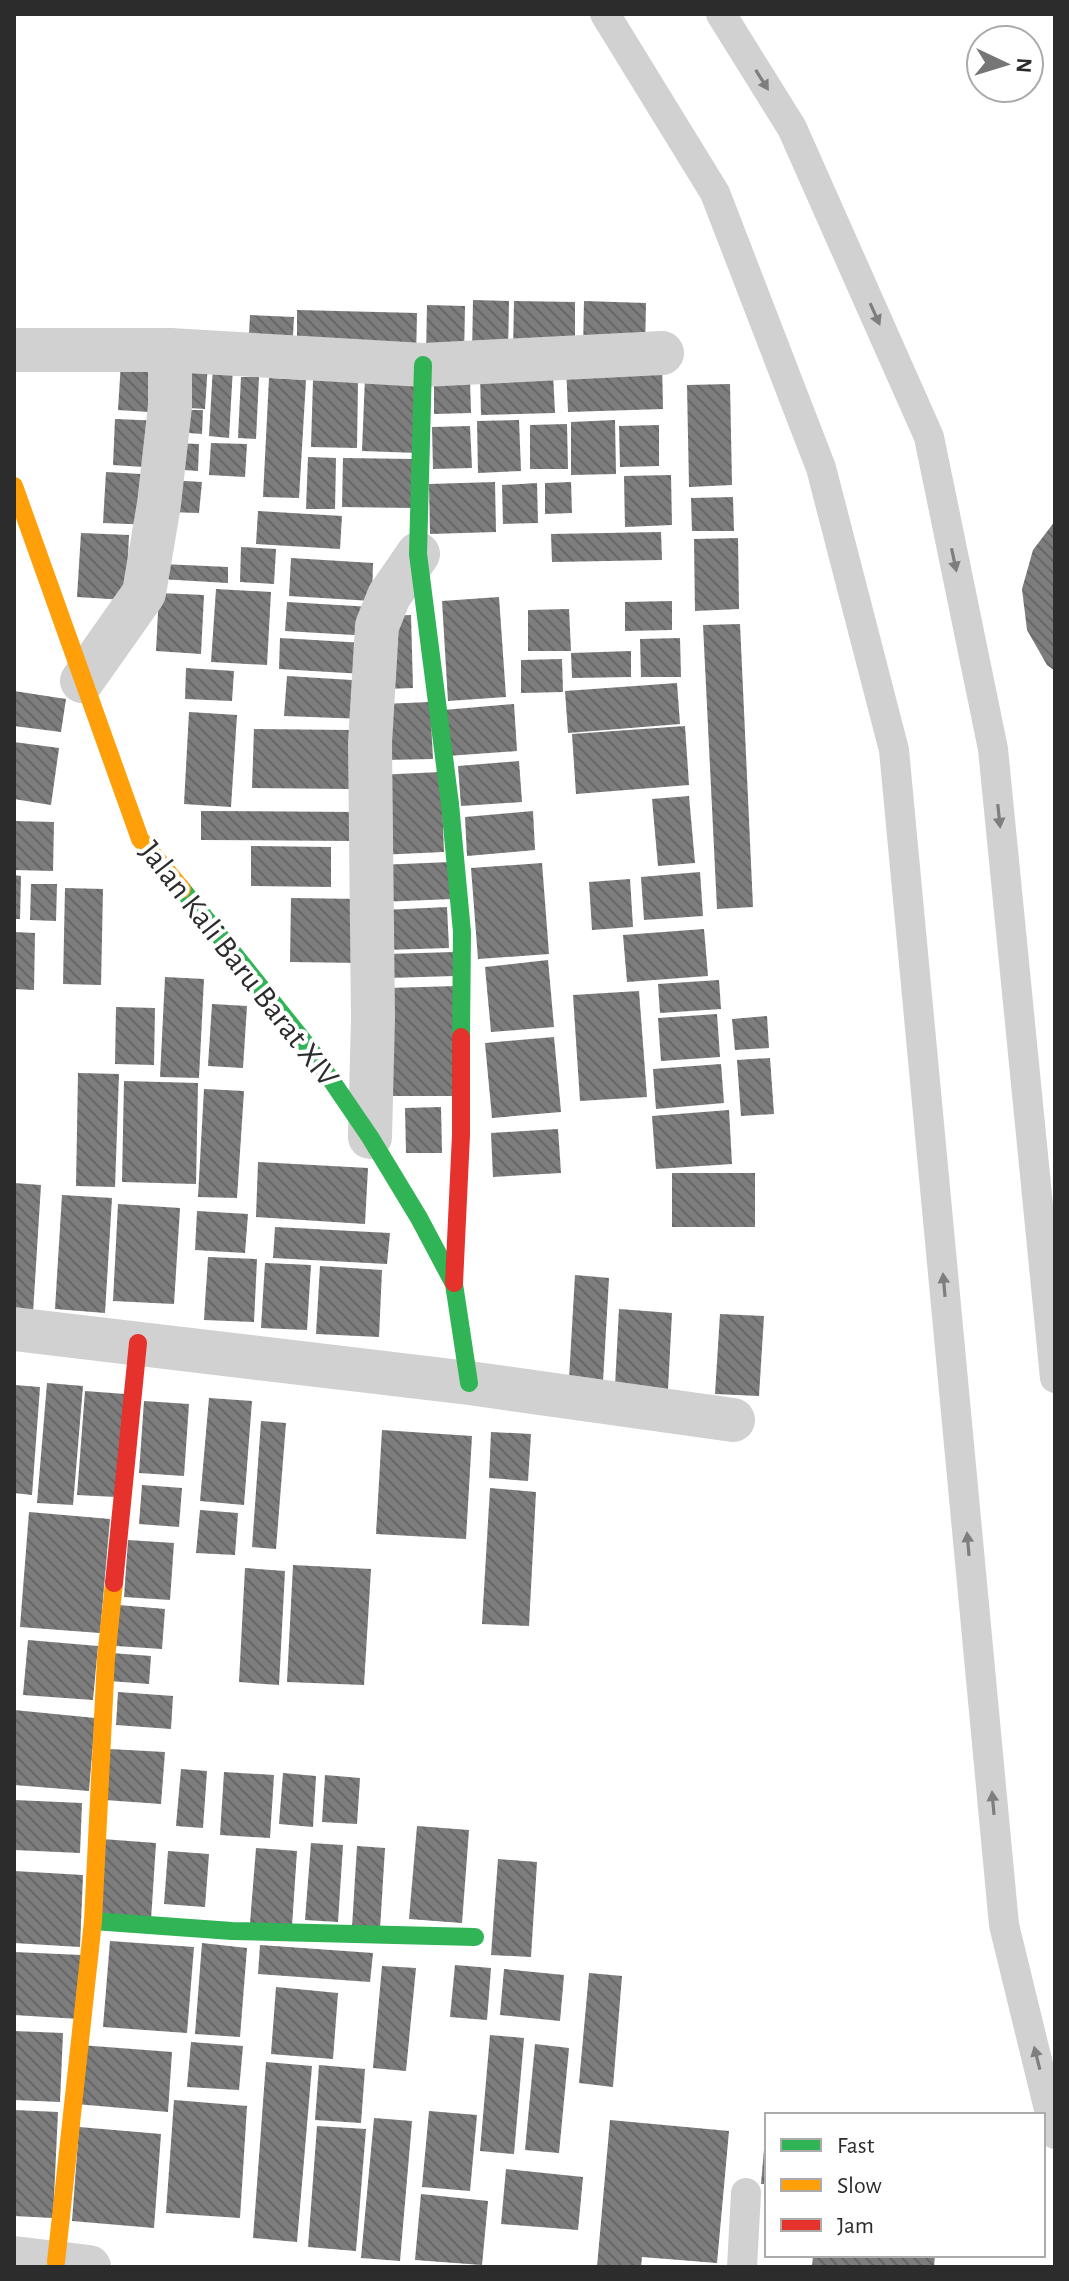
<svg xmlns="http://www.w3.org/2000/svg" width="1069" height="2281" font-family="'Alegreya Sans',sans-serif">
  <style>
    .building { fill: url(#building-back-hatch) }
    .lines { fill: none; stroke-linecap: round; stroke-linejoin: round }
    .lane { stroke: #d1d1d1; stroke-width: 30 }
    .street { stroke: #d1d1d1; stroke-width: 44 }
    .fast { stroke: #30b455; stroke-width: 18 }
    .slow { stroke: #ff9f0a; stroke-width: 18 }
    .jam { stroke: #e5322d; stroke-width: 18 }
    .oneway { fill: #7e7e7e }
    .labels { text-anchor: middle; dominant-baseline: central; stroke-width: 8; stroke-linejoin: round; paint-order: stroke }
    .street-label { font-size: 32px; fill: #2c2c2c; stroke: #fff }
  </style>
  <defs>
    <pattern id="building-back-hatch" width="6" height="6" patternUnits="userSpaceOnUse" patternTransform="scale(2)"><rect width="6" height="6" fill="#7d7d7d"/><path d="M-1 5l2 2M0 0l6 6M5-1l2 2" fill="none" stroke="#676767"/></pattern>
  </defs>
  <rect width="100%" height="100%" fill="#fff"/>
  <g class="building">
    <path d="M473,300L509,301L508,354H472Z"/>
    <path d="M514,301L575,302V353L513,351Z"/>
    <path d="M584,301L646,303L645,351L583,350Z"/>
    <path d="M427,305L465,306L464,358H426Z"/>
    <path d="M297,310L417,313L416,360L297,353Z"/>
    <path d="M250,315L294,317L292,354L248,352Z"/>
    <path d="M121,362L166,366L164,413L118,410Z"/>
    <path d="M176,362L208,363L205,409L172,407Z"/>
    <path d="M662,362L663,409L568,412L566,365Z"/>
    <path d="M213,366L233,367L229,438L209,436Z"/>
    <path d="M553,373L555,413L481,415L480,374Z"/>
    <path d="M241,377H259L256,439L238,438Z"/>
    <path d="M365,377L420,378L418,453L362,451Z"/>
    <path d="M269,378L306,380L299,498L263,497Z"/>
    <path d="M313,380L358,381L357,448L311,447Z"/>
    <path d="M470,380L471,413L434,414V382Z"/>
    <path d="M730,384L732,485L689,487L687,385Z"/>
    <path d="M178,410H203L202,434L176,432Z"/>
    <path d="M115,419L163,421L159,468L113,465Z"/>
    <path d="M519,420L521,471L478,473L477,421Z"/>
    <path d="M615,420L616,474L571,475V422Z"/>
    <path d="M567,424L568,469H530V425Z"/>
    <path d="M659,425V466L620,467L619,426Z"/>
    <path d="M470,426L472,468L433,469L432,427Z"/>
    <path d="M172,443L199,444L198,471L170,469Z"/>
    <path d="M211,443L247,444L245,477L209,475Z"/>
    <path d="M308,457L336,458L335,509H306Z"/>
    <path d="M343,458L414,459L412,508L342,507Z"/>
    <path d="M106,472L158,475L155,525L103,523Z"/>
    <path d="M671,475L672,525L625,527L624,476Z"/>
    <path d="M168,480L202,482L199,513L167,512Z"/>
    <path d="M495,482L496,532L430,534L429,484Z"/>
    <path d="M571,482L572,513L545,514V483Z"/>
    <path d="M537,483L538,523L503,524L502,485Z"/>
    <path d="M733,497L734,531H692L691,498Z"/>
    <path d="M258,511L342,516L340,549L256,544Z"/>
    <path d="M1055,521V671L1047,665L1027,630L1022,589L1033,550Z"/>
    <path d="M661,532L662,560L552,562L551,534Z"/>
    <path d="M81,533L129,535L126,600L77,597Z"/>
    <path d="M738,538L739,609L695,611L694,539Z"/>
    <path d="M241,547L276,549L274,584L240,582Z"/>
    <path d="M291,558L373,563L372,601L289,596Z"/>
    <path d="M162,564L228,567V583L160,579Z"/>
    <path d="M216,589L271,592L267,665L211,662Z"/>
    <path d="M159,593L204,595L201,654L156,651Z"/>
    <path d="M499,597L506,697L448,701L442,601Z"/>
    <path d="M672,601V630L625,631V602Z"/>
    <path d="M287,602L372,607L371,636L285,631Z"/>
    <path d="M569,609L571,651H528V610Z"/>
    <path d="M411,615L413,688L385,689L383,616Z"/>
    <path d="M740,624L753,907L717,909L703,625Z"/>
    <path d="M280,638L365,643L364,674L279,669Z"/>
    <path d="M680,638L681,677H641L640,639Z"/>
    <path d="M631,651V677L572,678L571,653Z"/>
    <path d="M562,659L563,692L521,693V660Z"/>
    <path d="M186,668L234,671L232,701L185,699Z"/>
    <path d="M287,676L368,681L365,719L284,716Z"/>
    <path d="M677,683L680,724L568,733L565,691Z"/>
    <path d="M14,691L66,699L61,732L14,726Z"/>
    <path d="M430,702L433,759L385,760L382,704Z"/>
    <path d="M514,704L517,751L447,756L443,710Z"/>
    <path d="M189,712L237,715L231,807L184,804Z"/>
    <path d="M685,726L689,785L576,794L572,734Z"/>
    <path d="M254,729L351,730L350,789L252,788Z"/>
    <path d="M14,742L59,748L51,805L14,799Z"/>
    <path d="M519,761L522,802L461,806L458,766Z"/>
    <path d="M441,772L444,852L377,855L375,775Z"/>
    <path d="M689,796L695,863L658,866L652,799Z"/>
    <path d="M201,811L354,812V841L201,840Z"/>
    <path d="M533,811L535,850L467,856L465,817Z"/>
    <path d="M14,821L54,822L53,871L14,870Z"/>
    <path d="M251,846L331,847V887L251,886Z"/>
    <path d="M451,862L452,899L379,902L378,865Z"/>
    <path d="M542,863L549,954L478,959L471,868Z"/>
    <path d="M700,872L703,916L644,920L641,877Z"/>
    <path d="M14,875L21,876L20,919H14Z"/>
    <path d="M630,879L633,927L592,930L589,882Z"/>
    <path d="M31,884H57L56,921L30,920Z"/>
    <path d="M65,888L103,889L101,985L63,984Z"/>
    <path d="M291,898L361,899L360,963L290,962Z"/>
    <path d="M447,907L449,948L385,950L383,910Z"/>
    <path d="M704,929L708,976L627,982L623,935Z"/>
    <path d="M14,932L35,933L34,990L14,989Z"/>
    <path d="M454,952L455,976L388,978L387,954Z"/>
    <path d="M548,960L554,1027L491,1032L485,967Z"/>
    <path d="M165,977L204,979L199,1078L160,1077Z"/>
    <path d="M719,980L721,1009L660,1013L658,984Z"/>
    <path d="M457,986L459,1096H390L388,988Z"/>
    <path d="M639,991L647,1097L580,1101L573,995Z"/>
    <path d="M212,1004L247,1006L243,1068L208,1066Z"/>
    <path d="M116,1007L155,1008L154,1065L115,1064Z"/>
    <path d="M717,1014L720,1057L661,1061L658,1018Z"/>
    <path d="M767,1016L769,1048L735,1050L732,1019Z"/>
    <path d="M554,1037L561,1112L492,1118L485,1043Z"/>
    <path d="M770,1058L774,1114L741,1116L737,1060Z"/>
    <path d="M721,1064L724,1103L656,1109L653,1069Z"/>
    <path d="M78,1073L119,1074L115,1187L76,1186Z"/>
    <path d="M124,1081L198,1083L196,1184L122,1182Z"/>
    <path d="M204,1089L244,1091L237,1198L198,1197Z"/>
    <path d="M441,1107L442,1153H406L405,1108Z"/>
    <path d="M729,1110L732,1164L656,1169L652,1116Z"/>
    <path d="M558,1129L561,1173L493,1177L491,1133Z"/>
    <path d="M258,1162L368,1168L365,1224L256,1217Z"/>
    <rect x="672" y="1173" width="83" height="54"/>
    <path d="M14,1183L41,1185L33,1313L14,1312Z"/>
    <path d="M62,1195L112,1198L105,1313L55,1309Z"/>
    <path d="M118,1204L180,1208L174,1304L113,1301Z"/>
    <path d="M197,1211L248,1214L245,1253L195,1250Z"/>
    <path d="M275,1227L390,1233L387,1264L273,1258Z"/>
    <path d="M208,1257L257,1259L254,1322L204,1320Z"/>
    <path d="M265,1263L311,1265L307,1330L261,1328Z"/>
    <path d="M320,1266L382,1270L379,1337L316,1334Z"/>
    <path d="M575,1275L609,1278L603,1382L569,1379Z"/>
    <path d="M619,1309L672,1313L668,1390L615,1386Z"/>
    <path d="M720,1314L764,1316L759,1396L715,1394Z"/>
    <path d="M47,1383L83,1386L73,1505L37,1503Z"/>
    <path d="M14,1385L40,1387L32,1495L14,1493Z"/>
    <path d="M85,1391L125,1394L116,1497L77,1495Z"/>
    <path d="M209,1398L252,1401L244,1505L200,1501Z"/>
    <path d="M144,1401L189,1404L184,1476L139,1473Z"/>
    <path d="M261,1421L286,1423L276,1549L252,1547Z"/>
    <path d="M382,1430L472,1436L466,1539L376,1534Z"/>
    <path d="M491,1432L531,1434L528,1481L489,1478Z"/>
    <path d="M142,1485L182,1488L179,1527L139,1524Z"/>
    <path d="M490,1488L536,1492L529,1626L482,1624Z"/>
    <path d="M200,1510L238,1513L235,1555L196,1553Z"/>
    <path d="M29,1512L110,1519L100,1633L20,1627Z"/>
    <path d="M128,1540L174,1543L170,1600L124,1597Z"/>
    <path d="M293,1565L371,1569L364,1685L287,1682Z"/>
    <path d="M245,1568L285,1571L279,1685L239,1682Z"/>
    <path d="M119,1605L165,1609L162,1649L116,1646Z"/>
    <path d="M28,1640L98,1646L93,1700L23,1695Z"/>
    <path d="M111,1653L151,1656L149,1684L109,1681Z"/>
    <path d="M118,1692L173,1696L171,1729L116,1725Z"/>
    <path d="M14,1710L95,1718L89,1791L14,1785Z"/>
    <path d="M109,1749L165,1752L161,1804L105,1800Z"/>
    <path d="M181,1769L207,1771L203,1828L176,1826Z"/>
    <path d="M224,1772L274,1775L270,1838L220,1835Z"/>
    <path d="M283,1773L316,1776L313,1827L279,1824Z"/>
    <path d="M325,1775L360,1778L357,1824L322,1822Z"/>
    <path d="M14,1800L82,1803L80,1853L14,1850Z"/>
    <path d="M417,1826L469,1830L462,1923L409,1919Z"/>
    <path d="M102,1839L156,1843L151,1920L97,1916Z"/>
    <path d="M311,1843L343,1845L338,1922L305,1920Z"/>
    <path d="M357,1846L385,1848L380,1929L352,1927Z"/>
    <path d="M256,1848L297,1851L292,1926L250,1923Z"/>
    <path d="M168,1851L209,1854L205,1907L164,1904Z"/>
    <path d="M498,1859L537,1862L531,1957L491,1955Z"/>
    <path d="M14,1871L83,1875L80,1947L14,1943Z"/>
    <path d="M110,1941L194,1947L187,2033L103,2027Z"/>
    <path d="M202,1943L247,1948L240,2037L195,2034Z"/>
    <path d="M260,1945L373,1953L370,1982L258,1974Z"/>
    <path d="M14,1952L81,1955L79,2019L14,2015Z"/>
    <path d="M455,1965L491,1968L487,2020L450,2017Z"/>
    <path d="M382,1966L416,1968L406,2071L373,2068Z"/>
    <path d="M504,1969L564,1975L560,2021L500,2015Z"/>
    <path d="M589,1973L622,1976L613,2087L579,2083Z"/>
    <path d="M276,1987L338,1993L333,2059L271,2054Z"/>
    <path d="M14,2031L63,2033L60,2102L14,2100Z"/>
    <path d="M490,2035L524,2038L514,2154L480,2151Z"/>
    <path d="M191,2042L243,2046L239,2090L187,2087Z"/>
    <path d="M535,2044L569,2048L559,2153L525,2150Z"/>
    <path d="M80,2045L172,2052L168,2112L76,2104Z"/>
    <path d="M266,2062L312,2066L297,2242L253,2238Z"/>
    <path d="M319,2065L365,2069L361,2123L315,2120Z"/>
    <path d="M174,2100L247,2106L240,2218L166,2213Z"/>
    <path d="M14,2110L58,2112L53,2218L14,2216Z"/>
    <path d="M429,2111L477,2115L470,2191L422,2187Z"/>
    <path d="M374,2118L412,2121L400,2261L361,2258Z"/>
    <path d="M610,2120L729,2131L717,2263L642,2257L641,2267H597Z"/>
    <path d="M317,2126L366,2129L356,2251L308,2247Z"/>
    <path d="M79,2127L161,2134L154,2228L72,2221Z"/>
    <path d="M765,2138L767,2139V2184H761Z"/>
    <path d="M506,2169L583,2177L578,2230L501,2224Z"/>
    <path d="M421,2194L488,2201L482,2265L415,2260Z"/>
    <path d="M813,2255H935L934,2267H812Z"/>
  </g>
  <g class="lines">
    <g class="lane">
      <path d="M605,14L715,193L821,468L894,750L1004,1925L1055,2134"/>
      <path d="M721,14L792,128L929,437L993,749L1055,1378"/>
      <path d="M742,2267L746,2193"/>
    </g>
    <g class="street">
      <path d="M14,350H170L423,365L662,353"/>
      <path d="M82,681L144,593L159,504L170,406V350"/>
      <path d="M370,1137L373,1018L370,743L377,626L389,596L418,554"/>
      <path d="M14,1329L469,1383L733,1420"/>
      <path d="M14,2258L89,2267"/>
    </g>
    <g class="fast">
      <path d="M423,365L418,554L450,804L462,932L461,1037"/>
      <path d="M182,889L310,1049L370,1137L419,1218L454,1284L469,1383"/>
      <path d="M93,1921L232,1931L475,1937"/>
    </g>
    <g class="slow">
      <path d="M14,486L140,839L182,889"/>
      <path d="M56,2262L93,1921L106,1658L114,1583"/>
    </g>
    <g class="jam">
      <path d="M454,1283L461,1135V1037"/>
      <path d="M114,1583L138,1343"/>
    </g>
  </g>
  <defs><path id="oneway-solid" d="M-6-.8H1V-3.2L6.5 0L1 3.2V.8H-6Z" transform="scale(2)"/></defs>
  <g class="oneway">
    <use href="#oneway-solid" transform="translate(762 80) rotate(58)"/>
    <use href="#oneway-solid" transform="translate(875 314) rotate(66)"/>
    <use href="#oneway-solid" transform="translate(954 560) rotate(78)"/>
    <use href="#oneway-solid" transform="translate(999 816) rotate(84)"/>
    <use href="#oneway-solid" transform="translate(944 1285) rotate(-95)"/>
    <use href="#oneway-solid" transform="translate(968 1544) rotate(-95)"/>
    <use href="#oneway-solid" transform="translate(993 1803) rotate(-95)"/>
    <use href="#oneway-solid" transform="translate(1037 2058) rotate(-104)"/>
  </g>
  <g class="labels">
    <g class="street-label">
      <text transform="translate(239 964) rotate(52)">Jalan Kali Baru Barat XIV</text>
    </g>
  </g>
  <rect width="1069" height="2281" fill="none" stroke="#2c2c2c" stroke-width="32"/>
  <rect x="765" y="2113" width="280" height="144" fill="#ffffff" stroke="#ababab" stroke-width="2"/>
  <rect x="781" y="2139" width="40" height="12" fill="#30b455" stroke="#ababab" stroke-width="2"/>
  <text x="837" y="2153" font-size="24" fill="#2c2c2c">Fast</text>
  <rect x="781" y="2179" width="40" height="12" fill="#ff9f0a" stroke="#ababab" stroke-width="2"/>
  <text x="837" y="2193" font-size="24" fill="#2c2c2c">Slow</text>
  <rect x="781" y="2219" width="40" height="12" fill="#e5322d" stroke="#ababab" stroke-width="2"/>
  <text x="837" y="2233" font-size="24" fill="#2c2c2c">Jam</text>
  <g transform="translate(1005 64) rotate(94)"><circle r="38" fill="#ffffff" stroke="#ababab" stroke-width="2"/>
  <path d="M0-6L14 30L0 20L-14 30Z" fill="#767676"/>
  <text y="-12" font-size="22" font-weight="bold" text-anchor="middle" fill="#2c2c2c">N</text>
  </g>
</svg>
